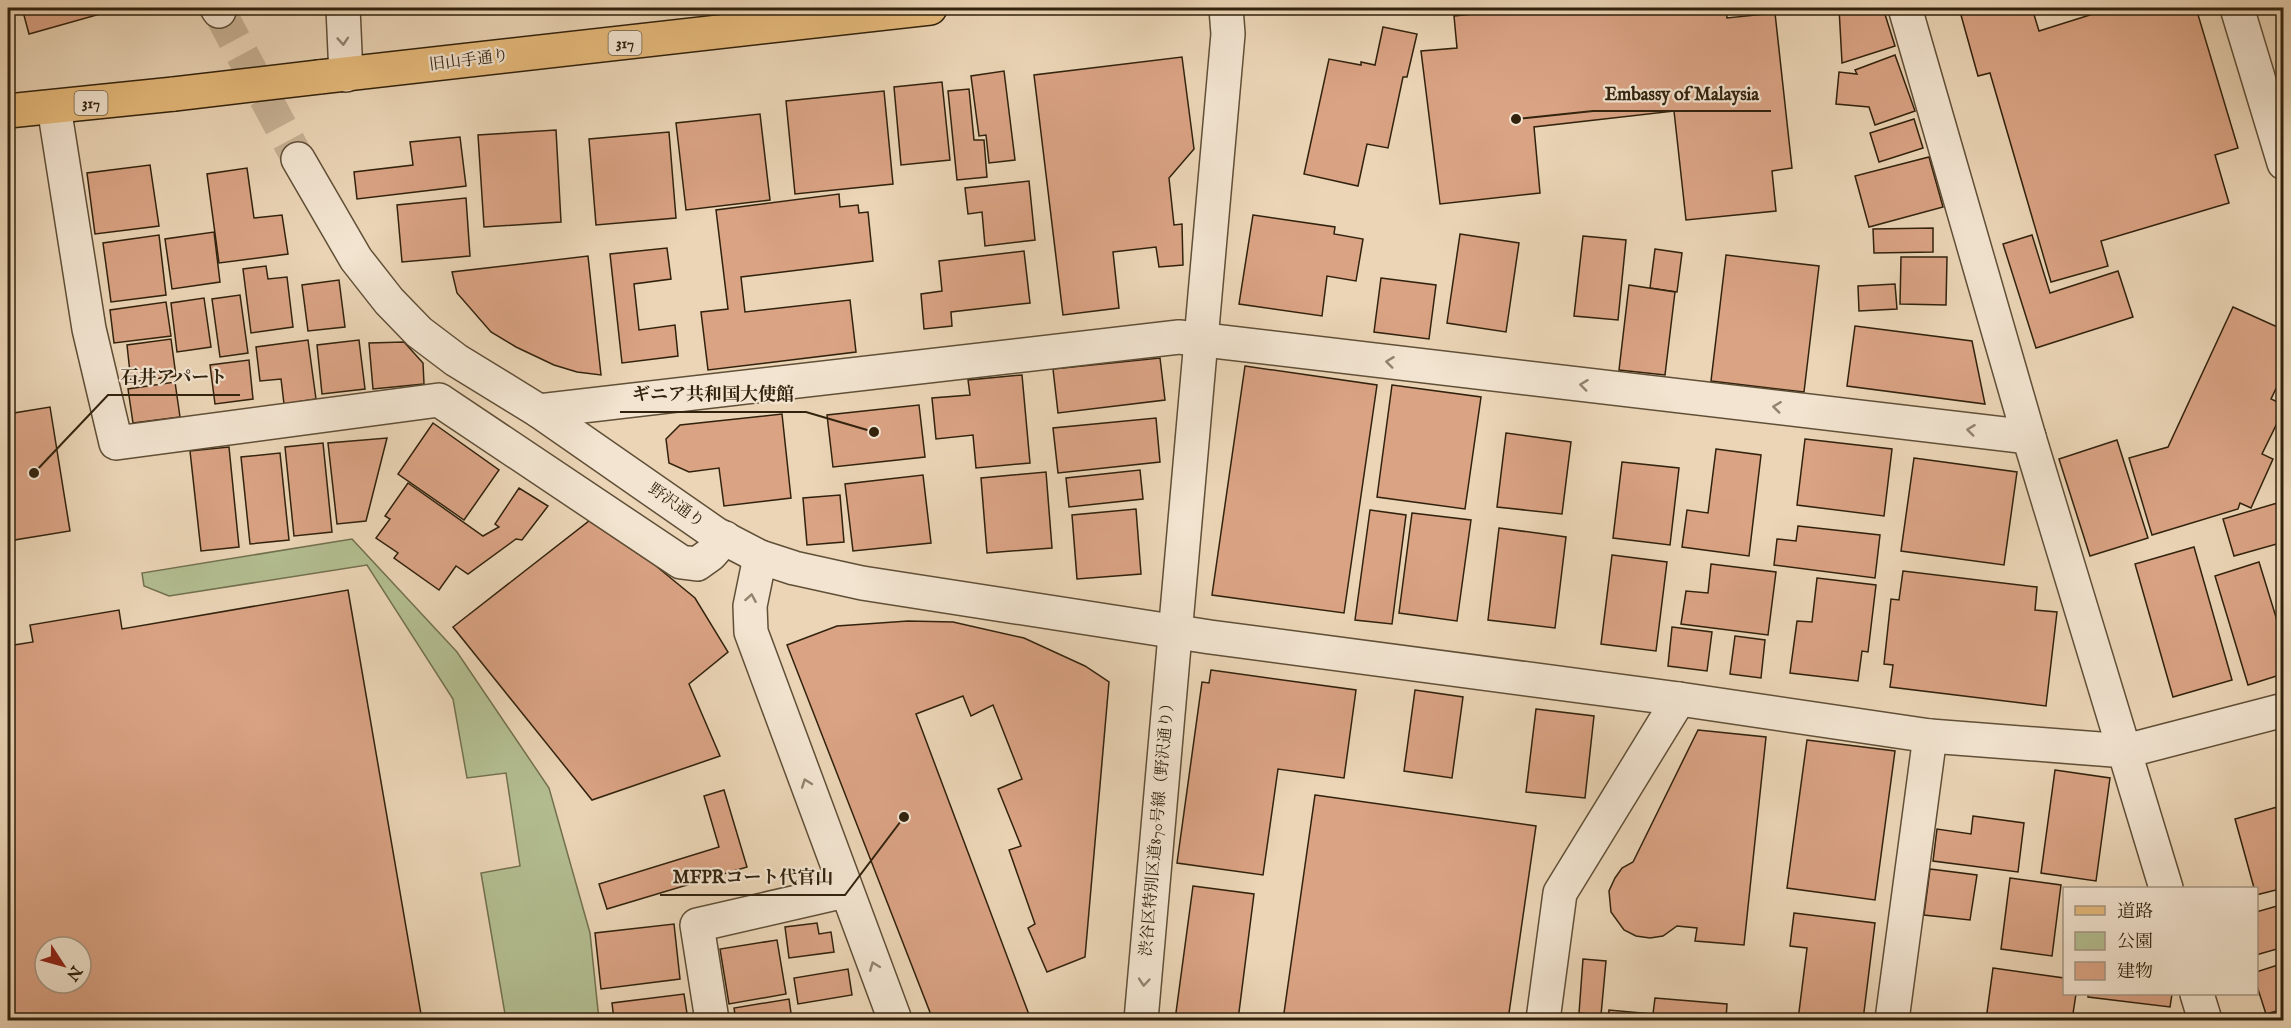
<svg xmlns="http://www.w3.org/2000/svg" width="2291" height="1028" font-family="'IM FELL English','Noto Serif JP',serif">
  <style>
    .green { fill: #b3be91; stroke: #72704f; stroke-width: 1.5 }
    .building { fill: #daa384; stroke: #31220d; stroke-width: 1.5; fill-rule: evenodd }
    .lines { fill: none; stroke-linecap: round; stroke-linejoin: round }
    .minor-tunnel { stroke: #c6b194; stroke-width: 33; stroke-dasharray: 33 16; stroke-linecap: butt }
    .minor-casing { stroke: #604f37; stroke-width: 36 }
    .major-casing { stroke: #31220d; stroke-width: 36 }
    .minor { stroke: #f2e4d0; stroke-width: 33 }
    .major { stroke: #e6ba7b; stroke-width: 33 }
    .major-bridge-casing { stroke: #31220d; stroke-width: 36; stroke-linecap: butt }
    .major-bridge { stroke: #e6ba7b; stroke-width: 33 }
    .oneway { stroke: #92836e }
    .labels { text-anchor: middle; dominant-baseline: central; stroke-width: 4.5; stroke-linejoin: round; paint-order: stroke }
    .shield { fill: #f2e4d0; stroke: #6b5c48; stroke-width: 1.5 }
    .shield-label { font-size: 15px; font-weight: bold; fill: #31220d }
    .street-label { font-size: 16px; fill: #31220d; stroke: #f2e4d0 }
    .leader { fill: none; stroke: #31220d; stroke-width: 2 }
    .callout-dot { fill: #31220d; stroke: #f2e4d0; stroke-width: 2 }
    .callout-label { font-size: 18px; text-anchor: middle; font-weight: bold; fill: #31220d; stroke: #f2e4d0; stroke-width: 4.5; stroke-linejoin: round; paint-order: stroke }
  </style>
  <rect width="100%" height="100%" fill="#ebd5b6"/>
  <filter id="stains"><feTurbulence type="fractalNoise" baseFrequency=".00333" numOctaves="4"/><feColorMatrix values="0 0 0 0 .2 0 0 0 0 .09 0 0 0 0 .02 0 0 0 .5 -.17"/></filter>
  <radialGradient id="worn" r=".72"><stop offset=".6" stop-color="#630" stop-opacity="0"/><stop offset="1" stop-color="#630" stop-opacity=".3"/></radialGradient>
  <path class="green" d="M352,539L457,652L549,788L590,933L599,1020H506L481,873L520,866L506,773L467,778L453,699L367,565L169,596L144,586L142,573Z"/>
  <g class="building">
    <path d="M22,8H118V9L29,34Z"/>
    <path d="M1529,8H1726L1727,18L1775,13L1792,168L1772,171L1776,211L1686,220L1674,111L1534,127L1540,193L1440,204L1421,51L1457,48L1454,16Z"/>
    <path d="M1839,8H1883L1895,46L1842,63Z"/>
    <path d="M1959,8H2032L2039,31L2112,8H2196L2238,148L2215,155L2229,203L2101,241L2108,266L2051,282L1990,73L1978,76Z"/>
    <path d="M2276,8H2284V34Z"/>
    <path d="M1383,27L1417,34L1407,77H1403L1388,148L1367,144L1358,186L1304,174L1329,59L1361,65V62L1375,65Z"/>
    <path d="M1895,55L1915,111L1875,125L1869,107L1836,104L1839,72L1857,74L1855,70Z"/>
    <path d="M1182,57L1194,149L1169,178L1174,225L1182,224L1183,265L1159,267L1156,247L1113,252L1119,308L1063,315L1034,75Z"/>
    <path d="M1004,71L1015,160L989,163L986,135L979,136L971,76Z"/>
    <path d="M942,82L950,160L901,165L894,87Z"/>
    <path d="M969,89L974,140H984L987,177L957,180L948,91Z"/>
    <path d="M884,91L893,184L795,194L786,101Z"/>
    <path d="M760,114L770,200L686,210L676,123Z"/>
    <path d="M1914,119L1923,148L1879,162L1870,133Z"/>
    <path d="M556,130L561,222L484,227L478,135Z"/>
    <path d="M669,132L676,218L596,225L589,139Z"/>
    <path d="M460,137L466,186L357,199L354,172L413,165L410,142Z"/>
    <path d="M1929,157L1943,207L1869,227L1855,176Z"/>
    <path d="M150,165L159,226L95,234L87,173Z"/>
    <path d="M247,168L254,218L282,215L288,254L219,263L207,174Z"/>
    <path d="M1029,181L1035,240L985,246L982,212L968,214L965,188Z"/>
    <path d="M839,194L840,207L858,205L859,213L868,212L873,261L741,277L745,312L850,300L856,352L708,370L701,312L728,309L716,210Z"/>
    <path d="M466,198L470,256L402,262L397,205Z"/>
    <path d="M1253,215L1335,227L1334,234L1363,239L1356,281L1327,276L1322,316L1239,304Z"/>
    <path d="M1933,228V252L1874,253L1873,229Z"/>
    <path d="M214,232L220,282L172,289L165,239Z"/>
    <path d="M1460,234L1519,243L1506,332L1447,323Z"/>
    <path d="M159,235L166,295L111,302L103,243Z"/>
    <path d="M2032,235L2050,293L2118,271L2133,317L2036,348L2003,244Z"/>
    <path d="M1583,236L1626,240L1618,320L1574,316Z"/>
    <path d="M667,248L671,279L634,284L639,330L675,325L678,356L622,363L610,254Z"/>
    <path d="M1655,249L1682,253L1677,292L1650,288Z"/>
    <path d="M1024,251L1030,303L951,312L952,326L924,329L921,294L942,291L939,261Z"/>
    <path d="M1726,255L1819,266L1804,392L1711,381Z"/>
    <path d="M588,256L601,375L577,372L554,365L516,347L491,332L457,293L452,272Z"/>
    <path d="M1901,257H1947L1946,305L1900,304Z"/>
    <path d="M266,266L268,279L287,277L293,327L251,333L243,269Z"/>
    <path d="M1381,278L1436,285L1429,339L1374,332Z"/>
    <path d="M339,280L345,327L308,331L302,285Z"/>
    <path d="M1895,284L1897,309L1859,311L1858,286Z"/>
    <path d="M1629,285L1675,292L1665,375L1619,370Z"/>
    <path d="M240,295L248,353L220,357L212,299Z"/>
    <path d="M204,298L211,347L177,352L171,303Z"/>
    <path d="M166,302L171,336L114,343L110,310Z"/>
    <path d="M2233,307L2284,330V372L2271,399L2284,405V409L2262,454L2273,459L2251,508L2240,503L2238,509L2152,535L2129,458L2168,447Z"/>
    <path d="M1855,326L1972,341L1985,404L1847,386Z"/>
    <path d="M171,339L176,376L131,382L127,345Z"/>
    <path d="M308,340L316,399L284,404L281,379L260,381L256,347Z"/>
    <path d="M359,340L365,389L322,394L317,345Z"/>
    <path d="M404,342L423,363L424,384L373,389L369,343Z"/>
    <path d="M1160,358L1165,400L1058,413L1053,369Z"/>
    <path d="M249,360L253,399L215,404L210,365Z"/>
    <path d="M1245,366L1377,385L1344,613L1212,595Z"/>
    <path d="M1022,375L1030,463L976,468L973,435L936,439L932,398L970,395L968,380Z"/>
    <path d="M175,382L180,417L133,423L128,389Z"/>
    <path d="M1392,385L1481,397L1465,509L1377,497Z"/>
    <path d="M919,405L925,457L833,467L827,415Z"/>
    <path d="M50,407L70,531L8,541V414Z"/>
    <path d="M782,414L791,498L724,506L719,468L689,472L669,463L666,439L680,425Z"/>
    <path d="M1156,418L1160,462L1058,473L1053,428Z"/>
    <path d="M433,423L499,470L464,520L398,474Z"/>
    <path d="M1506,433L1571,442L1562,514L1497,507Z"/>
    <path d="M387,438L366,521L337,524L328,443Z"/>
    <path d="M1805,439L1892,449L1884,516L1797,505Z"/>
    <path d="M2117,440L2148,538L2090,556L2059,459Z"/>
    <path d="M323,443L332,532L294,536L285,447Z"/>
    <path d="M229,447L239,547L201,551L190,451Z"/>
    <path d="M1716,449L1761,455L1749,556L1682,547L1687,510L1708,513Z"/>
    <path d="M280,453L289,540L250,544L241,457Z"/>
    <path d="M1914,458L2017,472L2004,565L1901,551Z"/>
    <path d="M1622,462L1679,468L1670,545L1613,538Z"/>
    <path d="M1140,470L1143,499L1069,507L1066,478Z"/>
    <path d="M1046,472L1052,548L987,553L981,478Z"/>
    <path d="M923,475L931,543L853,551L845,484Z"/>
    <path d="M408,483L483,536L499,527L495,524L519,488L548,506L522,540L516,539L468,574L456,566L439,590L394,558L398,553L376,538L390,519L385,516Z"/>
    <path d="M840,495L844,542L807,545L803,498Z"/>
    <path d="M2284,501V542L2234,556L2223,519Z"/>
    <path d="M1136,509L1141,574L1077,579L1072,515Z"/>
    <path d="M1370,510L1406,515L1392,624L1355,620Z"/>
    <path d="M1412,513L1471,520L1457,621L1399,613Z"/>
    <path d="M589,521L656,566L695,598L728,652L689,684L720,756L592,800L453,627Z"/>
    <path d="M1798,526L1880,535L1875,578L1774,565L1777,539L1796,541Z"/>
    <path d="M1499,528L1566,537L1555,628L1488,620Z"/>
    <path d="M2194,547L2232,680L2173,697L2135,564Z"/>
    <path d="M1612,555L1667,562L1656,651L1601,644Z"/>
    <path d="M2259,562L2284,643V655L2279,657L2283,674L2248,685L2215,576Z"/>
    <path d="M1711,564L1776,572L1768,635L1681,624L1686,591L1708,593Z"/>
    <path d="M1903,571L2037,587L2035,610L2057,612L2046,706L1890,687L1893,665L1884,664L1891,599L1899,600Z"/>
    <path d="M1817,578L1876,585L1868,652L1862,651L1858,681L1790,673L1797,621L1812,622Z"/>
    <path d="M348,590L422,1020H8V646L33,642L30,625L119,610L122,629ZM45,947H81V983H45Z"/>
    <path d="M908,621L953,622L1024,638L1085,666L1109,682L1085,957L1047,972L1028,928L1035,924L1009,850L1021,846L998,789L1022,779L993,705L971,716L963,696L916,714L1031,1020H933L787,645L837,626Z"/>
    <path d="M1672,627L1712,632L1707,671L1668,666Z"/>
    <path d="M1735,636L1765,640L1761,678L1730,674Z"/>
    <path d="M1211,670L1356,690L1344,778L1278,769L1263,875L1177,863L1202,682L1209,683Z"/>
    <path d="M1415,690L1463,697L1452,778L1404,771Z"/>
    <path d="M1536,709L1594,716L1585,798L1526,792Z"/>
    <path d="M1698,730L1766,737L1744,945L1695,941L1697,928L1677,926L1663,936L1650,938L1636,936L1624,930L1611,912L1609,891L1615,878L1622,868L1633,862Z"/>
    <path d="M1807,740L1895,751L1875,900L1787,888Z"/>
    <path d="M2055,770L2110,778L2096,881L2041,873Z"/>
    <path d="M724,790L747,867L607,909L599,884L719,847L704,796Z"/>
    <path d="M1315,795L1536,826L1508,1020H1283Z"/>
    <path d="M2284,805V888L2256,895L2235,819Z"/>
    <path d="M1973,816L2024,823L2018,872L1933,861L1937,829L1971,834Z"/>
    <path d="M1930,869L1977,875L1970,920L1924,915Z"/>
    <path d="M2010,878L2061,885L2052,956L2001,949Z"/>
    <path d="M1193,886L1254,894L1238,1020H1175Z"/>
    <path d="M2284,904V947L2256,955V912Z"/>
    <path d="M1794,913L1875,923L1863,1020H1798L1807,948L1790,946Z"/>
    <path d="M817,923L819,934L831,932L834,952L789,958L785,927Z"/>
    <path d="M674,924L680,979L601,989L595,933Z"/>
    <path d="M777,940L786,994L729,1004L720,949Z"/>
    <path d="M1583,959L1606,961L1601,1015L1579,1013Z"/>
    <path d="M2284,963V1009L2266,1014L2256,983V972Z"/>
    <path d="M1993,968L2064,978V994H2076L2072,1020H1986Z"/>
    <path d="M848,969L852,995L798,1004L794,978Z"/>
    <path d="M684,994L688,1020H614L612,1003Z"/>
    <path d="M2088,994H2172L2170,1007L2088,997Z"/>
    <path d="M1655,998L1727,1004L1726,1020H1608L1609,1010L1653,1014Z"/>
    <path d="M789,999L792,1020H736L734,1008Z"/>
    <path d="M859,1015L860,1020H816Z"/>
  </g>
  <g class="lines">
    <path class="minor-tunnel" d="M219,11L298,159"/>
    <defs>
      <g id="minor">
        <path d="M217,8L219,11"/>
        <path d="M343,8L346,75"/>
        <path d="M1905,8L2029,437L2166,888"/>
        <path d="M2237,8L2284,163"/>
        <path d="M54,107L89,329L116,443L439,400L681,562L697,564L711,554L725,538"/>
        <path d="M298,159L356,259L389,301L419,332L456,360L539,411L716,534L760,557L794,568L862,583L1210,637L1679,699L1930,736L2126,751L2284,710"/>
        <path d="M539,411L1179,337L2029,437"/>
        <path d="M760,557L750,606L751,632L895,1020"/>
        <path d="M2197,994L2205,1020"/>
        <path d="M712,1020L697,925L845,891"/>
        <path d="M1141,1020L1228,34L1226,8"/>
        <path d="M1543,1020L1560,893L1679,699"/>
        <path d="M1892,1020L1930,736"/>
      </g>
      <g id="major">
        <path d="M319,77L930,8"/>
        <path d="M8,111L174,94"/>
      </g>
    </defs>
    <use href="#minor" class="minor-casing"/>
    <use href="#major" class="major-casing"/>
    <use href="#minor" class="minor"/>
    <use href="#major" class="major"/>
    <defs>
      <path id="major-bridge" d="M174,94L319,77"/>
    </defs>
    <use href="#major-bridge" class="major-bridge-casing"/>
    <use href="#major-bridge" class="major-bridge"/>
  </g>
  <defs><path id="oneway-chevron" d="M-2-3.5L2.5 0L-2 3.5" fill="none" stroke-width="1.6" stroke-linecap="round" stroke-linejoin="round" transform="scale(1.5)"/></defs>
  <g class="oneway">
    <use href="#oneway-chevron" transform="translate(343 41) rotate(86)"/>
    <use href="#oneway-chevron" transform="translate(1390 362) rotate(-173)"/>
    <use href="#oneway-chevron" transform="translate(1584 385) rotate(-173)"/>
    <use href="#oneway-chevron" transform="translate(1777 407) rotate(-173)"/>
    <use href="#oneway-chevron" transform="translate(1971 430) rotate(-173)"/>
    <use href="#oneway-chevron" transform="translate(751 598) rotate(-80)"/>
    <use href="#oneway-chevron" transform="translate(806 783) rotate(-110)"/>
    <use href="#oneway-chevron" transform="translate(874 966) rotate(-111)"/>
    <use href="#oneway-chevron" transform="translate(1144 982) rotate(95)"/>
  </g>
  <g class="labels">
    <g class="shield">
      <rect x="608.5" y="31" width="33" height="24" rx="4.5"/>
      <rect x="74.5" y="91" width="33" height="24" rx="4.5"/>
    </g>
    <g class="shield-label">
      <text x="625" y="43">317</text>
      <text x="91" y="103">317</text>
    </g>
    <g class="street-label">
      <text transform="translate(469 61) rotate(-7)">旧山手通り</text>
      <text transform="translate(676 506) rotate(35)">野沢通り</text>
      <text transform="translate(1158 826) rotate(-85)">渋谷区特別区道870号線（野沢通り）</text>
    </g>
  </g>
  <path class="leader" d="M1516 119L1593 111H1771M34 473L108 395H240M874 432L806 412H620M904 817L845 895H660"/>
  <g class="callout-dot">
    <circle cx="1516" cy="119" r="6"/>
    <circle cx="34" cy="473" r="6"/>
    <circle cx="874" cy="432" r="6"/>
    <circle cx="904" cy="817" r="6"/>
  </g>
  <g class="callout-label">
    <text x="1682" y="100">Embassy of Malaysia</text>
    <text x="174" y="383">石井アパート</text>
    <text x="713" y="400">ギニア共和国大使館</text>
    <text x="753" y="883">MFPRコート代官山</text>
  </g>
  <rect width="2291" height="1028" fill="none" stroke="#ebd5b6" stroke-width="30"/>
  <rect x="9" y="9" width="2273" height="1010" fill="none" stroke="#31220d" stroke-width="3"/>
  <rect x="15" y="15" width="2261" height="998" fill="none" stroke="#31220d" stroke-width="1.5"/>
  <rect x="2063" y="887" width="195" height="108" fill="#f2e4d0" stroke="#a59682" stroke-width="1.5"/>
  <rect x="2075" y="906" width="30" height="9" fill="#e6ba7b" stroke="#a59682" stroke-width="1.5"/>
  <text x="2117" y="917" font-size="18" fill="#31220d">道路</text>
  <rect x="2075" y="932" width="30" height="18" fill="#b3be91" stroke="#a59682" stroke-width="1.5"/>
  <text x="2117" y="947" font-size="18" fill="#31220d">公園</text>
  <rect x="2075" y="962" width="30" height="18" fill="#daa384" stroke="#a59682" stroke-width="1.5"/>
  <text x="2117" y="977" font-size="18" fill="#31220d">建物</text>
  <g transform="translate(63 965) rotate(126)"><circle r="28" fill="#f2e4d0" stroke="#a59682" stroke-width="1.5"/>
  <path d="M0-4.5L10 22L0 15L-10 22Z" fill="#8f2418"/>
  <text y="-9" font-size="16" font-weight="bold" text-anchor="middle" fill="#31220d">N</text>
  </g>
  <rect width="100%" height="100%" filter="url(#stains)"/>
  <rect width="100%" height="100%" fill="url(#worn)"/>
</svg>
